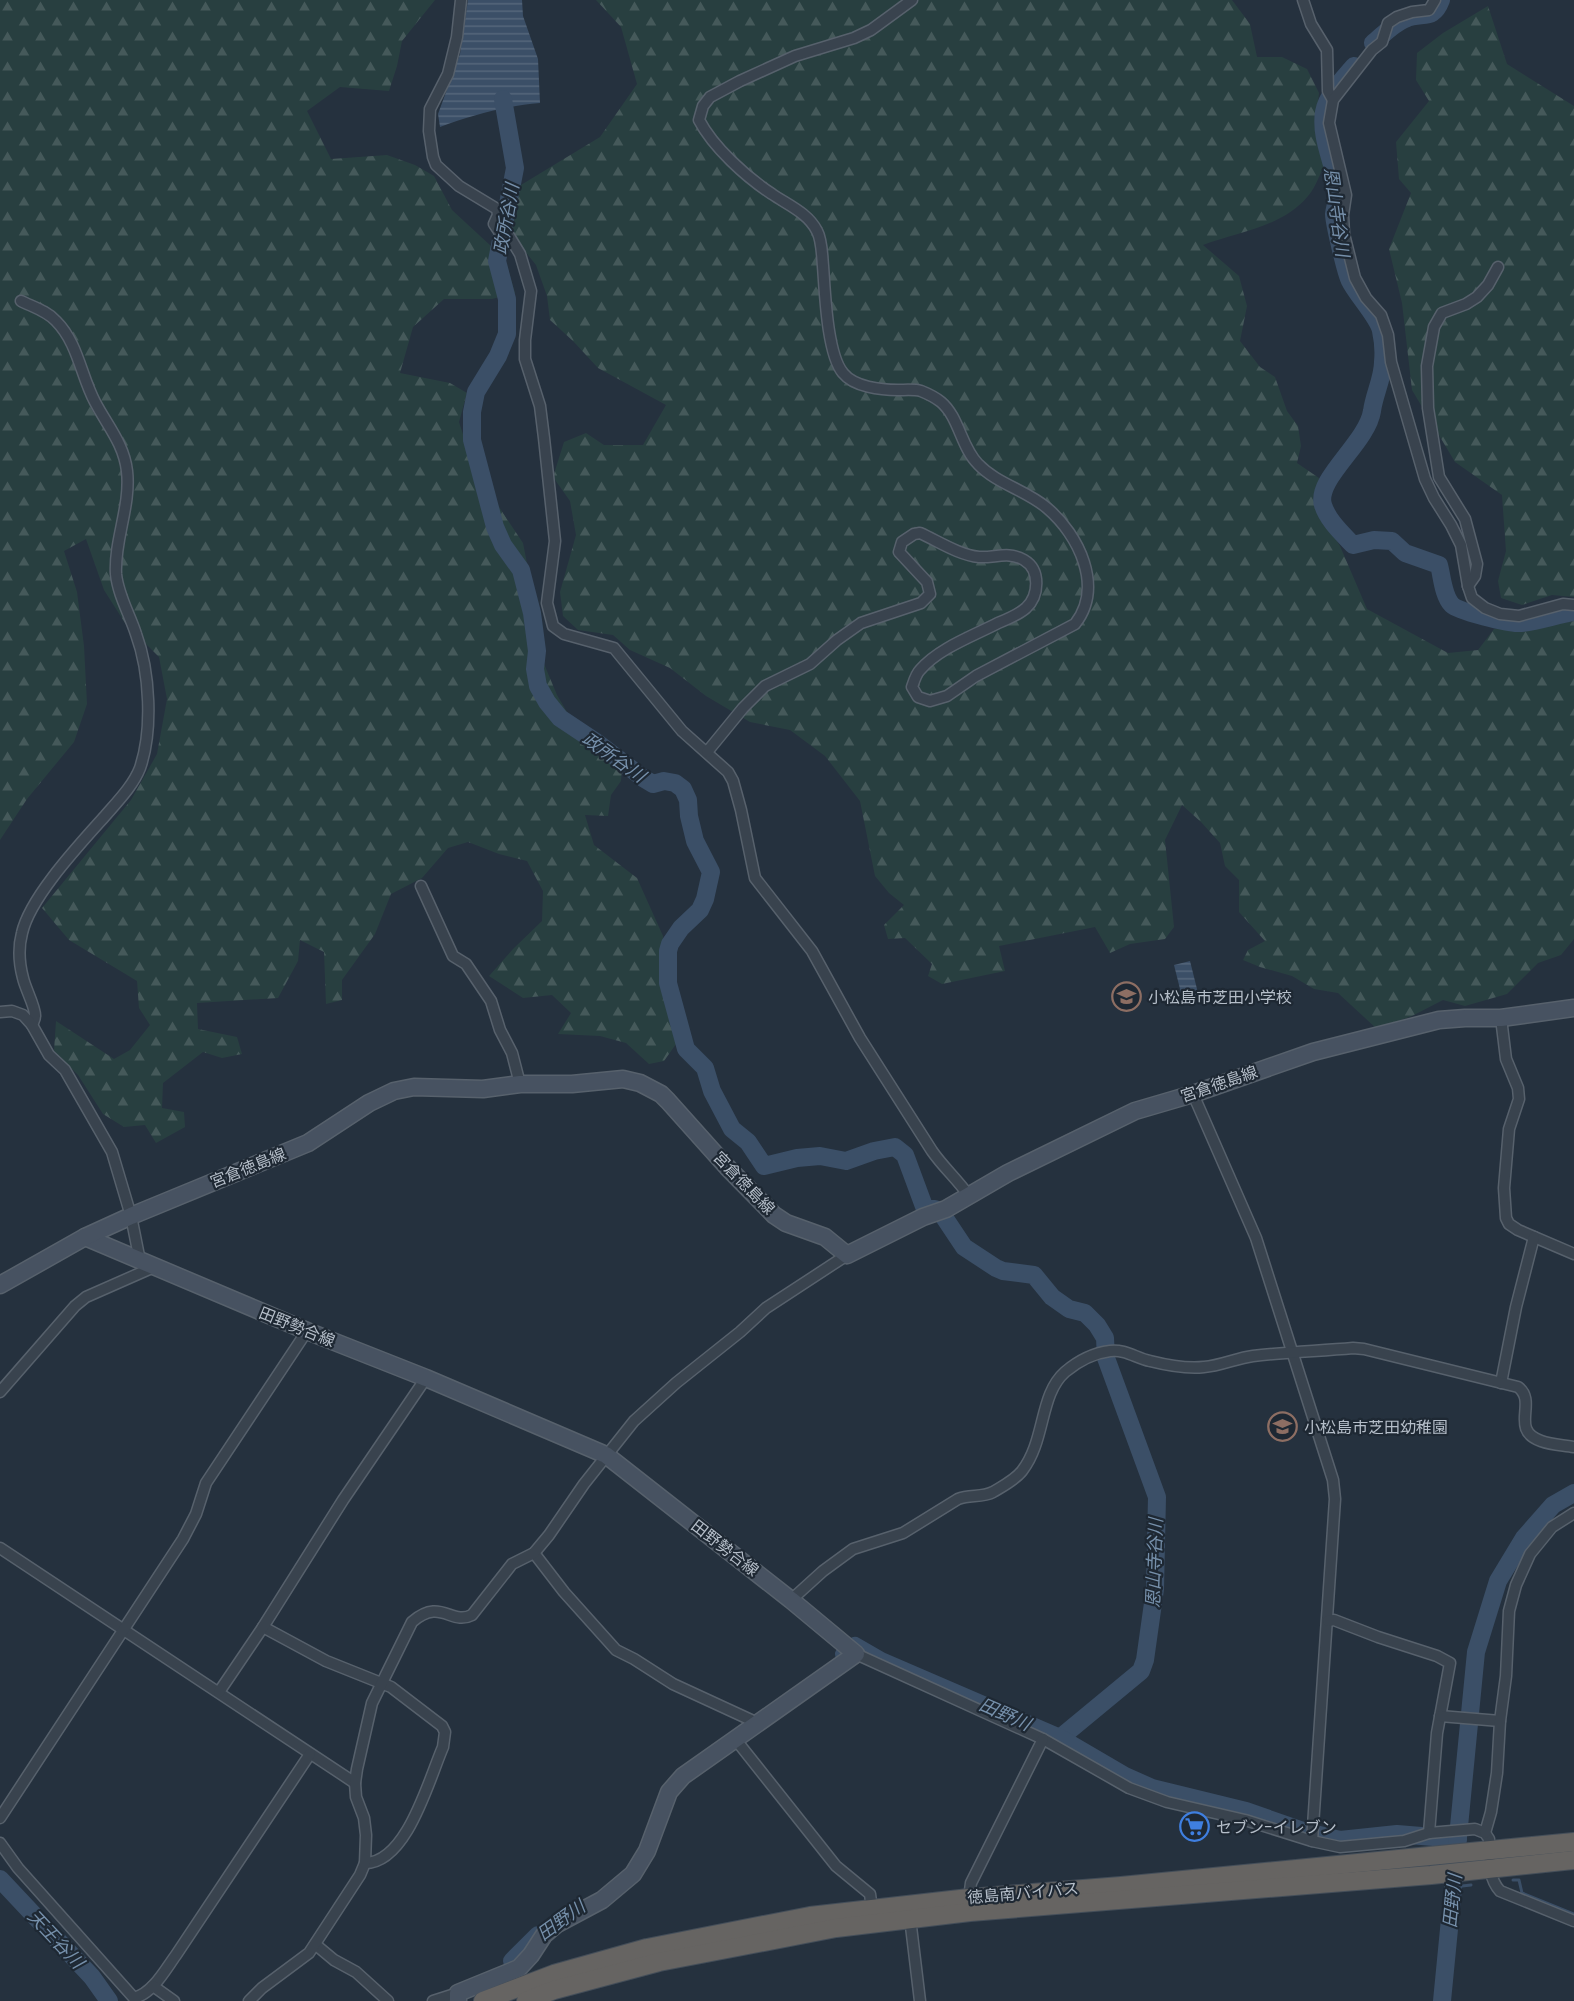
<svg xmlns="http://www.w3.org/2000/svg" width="1574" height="2001" font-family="Poppins,'Noto Sans JP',sans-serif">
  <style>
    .forest { fill: url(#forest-firs) }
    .water { fill: url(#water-rules) }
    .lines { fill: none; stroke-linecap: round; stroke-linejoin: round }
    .stream { stroke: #3b4f67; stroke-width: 3 }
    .river { stroke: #3b4f67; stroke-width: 18 }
    .minor-casing { stroke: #57616c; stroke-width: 13 }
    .secondary-casing { stroke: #57616c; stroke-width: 19 }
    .trunk-casing { stroke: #444e59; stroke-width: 20 }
    .minor { stroke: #39434e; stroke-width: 10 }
    .secondary { stroke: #475261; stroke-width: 16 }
    .trunk { stroke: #666462; stroke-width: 18 }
    .labels { text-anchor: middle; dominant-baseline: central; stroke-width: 4.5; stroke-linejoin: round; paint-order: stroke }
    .poi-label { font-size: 16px; fill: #b5bec9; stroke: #1e2833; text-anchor: start }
    .street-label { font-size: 16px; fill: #b5bec9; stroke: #1e2833 }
    .water-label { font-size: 18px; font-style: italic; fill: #7690ab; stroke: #1e2833 }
  </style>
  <defs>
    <pattern id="forest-firs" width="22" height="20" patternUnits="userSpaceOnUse" patternTransform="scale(1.5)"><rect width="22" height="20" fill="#283f40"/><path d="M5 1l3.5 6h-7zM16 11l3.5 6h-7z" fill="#45595a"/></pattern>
    <pattern id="water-rules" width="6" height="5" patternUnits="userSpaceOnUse" patternTransform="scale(1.5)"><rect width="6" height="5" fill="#3b4f67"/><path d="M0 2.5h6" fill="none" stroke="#55677b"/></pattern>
  </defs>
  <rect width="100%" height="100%" fill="#25313e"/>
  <g class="forest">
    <path d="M0,0H435L402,41L397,66L389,91L340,87L307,111L331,159L387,155L415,165L434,176L452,210L505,259L515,293L492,299H444L413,327L400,373L450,383L467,393L459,422L471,459L493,498L523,543L532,589L526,621L542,659L557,695L574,724L600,738L623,755L621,781L611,795L608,816L585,815L594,845L637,878L663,936L665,983L681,1037L664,1061L649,1064L626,1043L600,1036L558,1034L571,1013L552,995L523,998L489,976L513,949L542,921L543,891L527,861L499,854L468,842L448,848L422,878L391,894L375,934L342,980V1000L326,1004L324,952L300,940L298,961L278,998L197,1003L198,1029L237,1037L242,1054L222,1058L203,1052L163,1083L162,1108L184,1112L185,1127L156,1143L145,1125L124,1127L103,1114L78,1075L54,1051L56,1021L114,1059L130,1050L150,1025L139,1008L137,981L69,940L42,908L131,800L157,754L167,699L159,657L125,623L104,590L86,539L64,551L77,592L84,646L87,704L74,742L27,799L0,840Z"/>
    <path d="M596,0H1232L1250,24L1257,57H1282L1307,69L1319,93L1315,130L1326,162C1320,173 1316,187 1308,196C1283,227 1237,232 1203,245L1239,276L1247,306L1240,341L1260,367L1275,377L1287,411L1298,426L1301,446L1297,463L1319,478L1318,511L1340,546L1367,609L1448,653L1478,650L1494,629L1547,626L1574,621V939L1561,955L1538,963L1507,994L1465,1006L1443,1000L1412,1016L1377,1029L1338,993L1314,989L1292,976L1260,967L1243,960L1248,950L1265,941L1239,912V880L1225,866L1220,843L1201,822L1182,805L1165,840L1174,927L1165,939L1130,944L1110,953L1095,927L999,946L1005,971L942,984L928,976L932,964L905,938L888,939L884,925L904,905L889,893L875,876L860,801L825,756L790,730L750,722L706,696L670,668L630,650L613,635L578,630L563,616L560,592L576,535L570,501L553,477L564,442L586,433L604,445H643L666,405L598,368L573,341L550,320L547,296L536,265L516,240L510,220L516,188L600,137L637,84L621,27Z"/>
    <path d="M1488,6L1507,64L1574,106V597L1552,595L1522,605L1501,598L1498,581L1506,551L1502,495L1455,462L1412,390L1402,303L1389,249L1411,193L1399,179L1396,142L1429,101L1416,80L1417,53L1443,33Z"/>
  </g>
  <g class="water">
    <path d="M468,0H522L523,16L538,59L540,103C505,106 473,115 440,127L438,114L460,54Z"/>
    <path d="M1190,961L1199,997L1183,1001L1174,965Z"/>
  </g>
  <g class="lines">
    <g class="stream">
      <path d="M1513,1880H1519L1522,1893L1574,1914"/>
      <path d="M1453,1887L1471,1885"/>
    </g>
    <g class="river">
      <path d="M1373,43C1383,35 1393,24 1405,19C1422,11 1433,22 1441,0"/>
      <path d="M1354,66C1343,79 1327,95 1324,112C1320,139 1334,162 1337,188C1339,198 1335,205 1334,214C1334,222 1346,274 1350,281C1356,294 1379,318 1381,331C1383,340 1384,352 1383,362C1383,378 1374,395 1372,411C1367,443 1315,479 1323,505C1328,521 1343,534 1353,545L1374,540L1392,541L1405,553L1439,565C1442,576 1443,596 1452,605C1458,611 1509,624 1519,623C1533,623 1559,614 1574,612"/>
      <path d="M503,99L515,168L497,261L507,299V334L498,356L476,392L472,412V440L495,527L503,545L521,570L532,613L537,651L535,669L538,686L547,702L560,718L599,744L643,778L653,784L664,781L675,783L683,789L688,800L689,816L695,841L711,872L705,899L700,910L681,928L670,944L668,951V983L686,1049L705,1068L712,1091L732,1129L748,1142L764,1166L797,1158L820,1156L846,1161L874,1151L895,1147L905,1155L925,1209H935"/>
      <path d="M944,1217L964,1247L996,1268L1003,1271L1034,1275L1052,1297L1069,1309L1085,1313L1097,1325L1105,1338L1106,1358L1157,1497L1155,1589L1145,1660L1141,1671L1060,1738"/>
      <path d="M844,1654L855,1646L881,1661L1060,1738L1125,1776L1152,1788L1246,1811L1303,1831L1340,1840L1397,1834L1458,1839"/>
      <path d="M0,1879L92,1977L109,2001"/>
      <path d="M512,1961L538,1935"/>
      <path d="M1442,2001L1476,1652L1498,1581L1524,1538L1553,1505L1574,1493"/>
    </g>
    <defs>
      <g id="minor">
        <path d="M461,0L457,37L448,74L430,109L429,131L433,157L436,165L459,186L497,209L498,215L494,224L498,230L509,236L520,254L531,291L525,340V359L540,406L544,438L555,541L547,603L553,626L564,634L614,648L682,731L728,772L733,781L741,810L755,878L812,951L860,1038L932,1151C943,1167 958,1180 969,1196"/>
        <path d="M1303,0L1311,24L1327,50L1328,91L1333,100"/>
        <path d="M1435,0L1429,10L1412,12L1397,17L1388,23L1382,42L1372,50L1333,100L1329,123L1346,195L1343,215L1344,234L1355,278L1366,298L1381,315L1388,335L1391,362L1425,479L1434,498L1451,525L1461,545L1468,586L1472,598L1485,608L1500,614L1519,616L1563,604L1574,605"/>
        <path d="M21,301C33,307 47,311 56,321C78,343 81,376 95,402C107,425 124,444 127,471C131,506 114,540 116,574C118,595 130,615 136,634C150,672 153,730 140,768C133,786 117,802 105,816C80,844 30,897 22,933C18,948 19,963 23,978C25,988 36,1008 35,1016C35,1020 33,1022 32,1025"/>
        <path d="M1468,586L1475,576L1477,564L1465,519L1439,477L1428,408L1427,366L1434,327L1442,313L1466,304L1477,297L1488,285L1498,267"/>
        <path d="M707,752L743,708L765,686L810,664L837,640L861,623L921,603L930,594L927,582L899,552L902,542L914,534L920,533C938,541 959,555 979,557C995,558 1009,551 1024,560C1041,570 1039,596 1026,608C1018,615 1008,619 998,623C973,636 939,648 920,670C916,674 914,681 912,687L918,697L930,701L947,696L976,676L1075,624C1104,587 1079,535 1047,508C1026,490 997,484 978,464C961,447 959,417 941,402C936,398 926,393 921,391C914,389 905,390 898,390C881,390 854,387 843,373C827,354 825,292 823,266C822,255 822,240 817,231C808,213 788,205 772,194C746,177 713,147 699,120L703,106L710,97L740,81L795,56L854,38L871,30L912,0"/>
        <path d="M421,886L453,956L466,964L491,1001L500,1030L512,1053L520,1084"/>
        <path d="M0,1012L12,1011L23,1015L32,1025L49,1055L65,1070L112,1152L131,1216L140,1261"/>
        <path d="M1501,1018L1506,1059L1518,1088L1519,1099L1509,1129L1504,1188L1506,1218L1509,1224L1518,1230L1574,1254"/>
        <path d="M1193,1094L1256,1238L1333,1480L1335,1499L1312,1841"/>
        <path d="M1501,1383L1516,1307L1534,1237"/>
        <path d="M0,1392L75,1306L86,1297L154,1267"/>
        <path d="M0,1548L355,1783"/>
        <path d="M534,1553L564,1592L616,1650L634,1659L673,1684L751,1720L757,1726"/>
        <path d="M791,1600L823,1571L853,1549L903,1533L958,1499C969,1494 982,1498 993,1492C1003,1486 1015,1480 1022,1471C1046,1440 1039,1395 1065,1372C1078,1361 1094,1353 1110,1351C1125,1349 1136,1358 1150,1361C1166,1365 1187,1369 1204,1367C1220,1366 1237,1358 1253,1356C1286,1352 1320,1351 1353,1348L1364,1349L1518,1387C1538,1402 1509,1430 1541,1441C1552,1445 1563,1445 1574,1447"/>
        <path d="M1328,1621L1334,1620L1378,1637L1437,1656L1450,1663L1437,1733L1429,1833"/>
        <path d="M263,1627L326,1661L391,1687L442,1726L445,1732L443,1747C429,1779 407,1863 365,1863"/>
        <path d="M856,1654L1043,1739L1129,1788L1167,1802L1245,1820L1312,1841L1340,1847L1404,1841L1429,1833L1475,1829L1485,1833L1489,1839C1490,1857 1487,1877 1500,1891L1574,1921"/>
        <path d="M219,1692L263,1627L343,1500L426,1378"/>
        <path d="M1440,1716L1500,1721"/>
        <path d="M736,1740L836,1866L870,1894L872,1909"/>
        <path d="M0,1818L183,1539L196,1514L206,1483L307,1331"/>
        <path d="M1485,1833L1491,1812L1497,1773L1500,1721L1506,1676L1509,1611L1516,1585L1530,1554L1552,1527L1574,1513"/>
        <path d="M0,1843L18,1868L134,1998C153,1993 165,1970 176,1955L310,1754"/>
        <path d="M969,1898L971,1883L1043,1739"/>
        <path d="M910,1918L920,2001"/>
        <path d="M316,1945L334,1960L356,1972L388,2001"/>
        <path d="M153,1986L174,2001"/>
        <path d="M249,2001L262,1988L309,1953L360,1875L365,1863L366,1835L364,1818L356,1797L355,1783L357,1769L372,1703L412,1622C441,1597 451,1626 472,1615L512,1564L534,1553L549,1535L584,1484L634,1421L676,1383L740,1332L766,1308L847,1255"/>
        <path d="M433,2001L458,1993"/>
      </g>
      <g id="secondary">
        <path d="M85,1237L307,1331L426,1378L606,1455L791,1600L856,1654L683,1776L669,1792L647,1851L633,1874L602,1900L557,1924L544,1935L531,1955L519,1968L458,1993V2001"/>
        <path d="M0,1285L85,1237L131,1216L308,1143L369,1103L394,1091L414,1087L483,1089L520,1084H572L623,1079L640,1083L661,1094L668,1101L727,1167L774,1215L786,1223L825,1237L847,1255L923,1217L946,1209L1008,1173L1135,1111L1193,1094L1313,1052L1439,1020L1465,1018H1501L1574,1008"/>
      </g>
      <g id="trunk">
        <path d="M483,2001L554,1974L647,1948L810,1916L969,1898L1121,1886L1574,1842"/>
        <path d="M526,2001L554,1990L659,1962L836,1928L970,1912L1431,1875L1574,1860"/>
      </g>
    </defs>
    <use href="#minor" class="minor-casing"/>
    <use href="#secondary" class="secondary-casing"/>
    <use href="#trunk" class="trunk-casing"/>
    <use href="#minor" class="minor"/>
    <use href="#secondary" class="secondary"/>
    <use href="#trunk" class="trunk"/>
  </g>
  <defs>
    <symbol id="school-ring" viewBox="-11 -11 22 22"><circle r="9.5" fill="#1e2833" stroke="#8d6e63" stroke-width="1.5"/><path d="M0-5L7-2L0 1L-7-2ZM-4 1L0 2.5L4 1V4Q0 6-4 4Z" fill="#8d6e63"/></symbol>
    <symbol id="supermarket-ring" viewBox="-11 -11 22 22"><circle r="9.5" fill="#1e2833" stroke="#3f7fe0" stroke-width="1.5"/><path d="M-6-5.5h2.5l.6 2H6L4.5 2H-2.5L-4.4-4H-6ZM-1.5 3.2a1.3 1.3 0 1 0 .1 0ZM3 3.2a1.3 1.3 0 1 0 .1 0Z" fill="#3f7fe0"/></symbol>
  </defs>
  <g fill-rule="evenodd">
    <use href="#school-ring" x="1110" y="980" width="33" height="33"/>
    <use href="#school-ring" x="1266" y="1410" width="33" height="33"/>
    <use href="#supermarket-ring" x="1178" y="1810" width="33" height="33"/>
  </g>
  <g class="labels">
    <g class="poi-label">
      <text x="1148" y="997">小松島市芝田小学校</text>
      <text x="1304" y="1427">小松島市芝田幼稚園</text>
      <text x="1216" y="1827">セブン-イレブン</text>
    </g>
    <g class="street-label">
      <text transform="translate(1219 1084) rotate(-19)">宮倉徳島線</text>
      <text transform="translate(248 1168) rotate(-22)">宮倉徳島線</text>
      <text transform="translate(744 1183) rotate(46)">宮倉徳島線</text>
      <text transform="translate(297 1327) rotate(22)">田野勢合線</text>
      <text transform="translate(725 1548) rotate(38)">田野勢合線</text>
      <text transform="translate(1023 1893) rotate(-5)">徳島南バイパス</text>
    </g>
    <g class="water-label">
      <text transform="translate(1337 212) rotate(82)">恩山寺谷川</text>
      <text transform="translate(506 219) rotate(-80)">政所谷川</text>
      <text transform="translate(614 757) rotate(35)">政所谷川</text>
      <text transform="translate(1154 1563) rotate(-88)">恩山寺谷川</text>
      <text transform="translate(1005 1714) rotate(24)">田野川</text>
      <text transform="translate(1452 1901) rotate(-84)">田野川</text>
      <text transform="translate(561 1920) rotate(-36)">田野川</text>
      <text transform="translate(56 1939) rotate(47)">天王谷川</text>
    </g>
  </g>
</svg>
